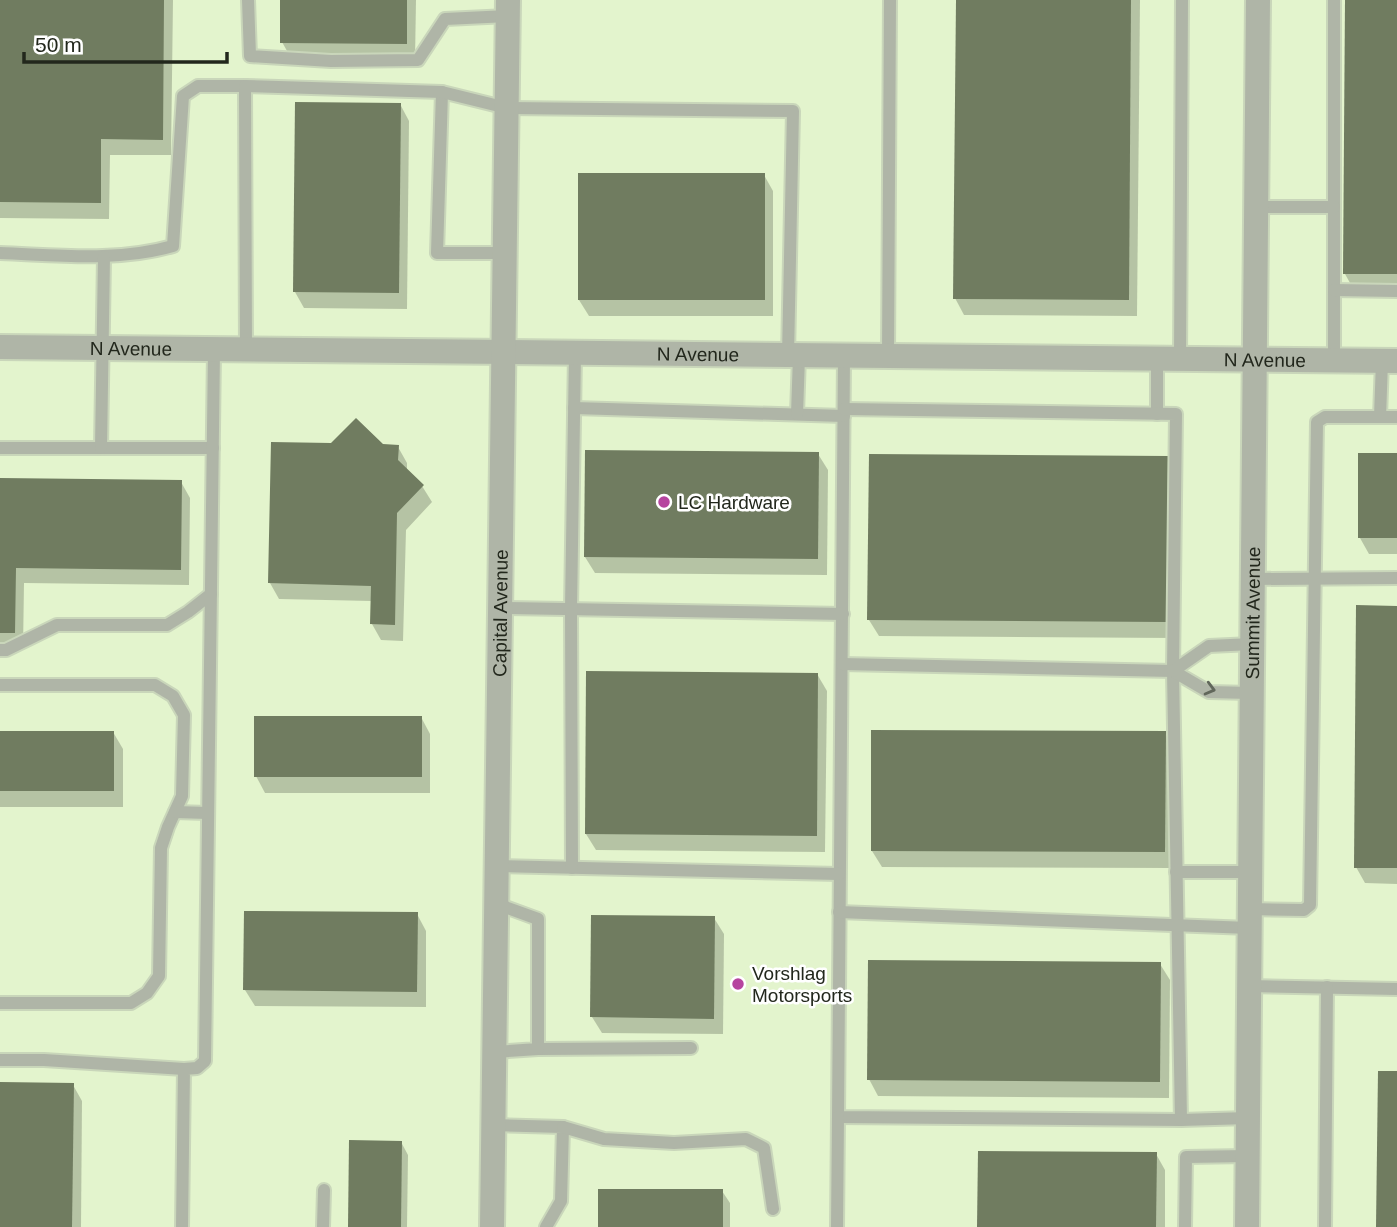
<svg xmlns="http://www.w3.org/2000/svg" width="1397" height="1227" font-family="Helvetica,sans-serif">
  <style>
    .built { fill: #e3f4cd }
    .shadow { fill: #0003 }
    .building { fill: #707c60 }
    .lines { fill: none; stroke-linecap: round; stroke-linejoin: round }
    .service-casing { stroke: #c9d6ba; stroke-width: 16 }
    .minor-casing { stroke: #c9d6ba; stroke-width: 28 }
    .service { stroke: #afb5a7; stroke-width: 12 }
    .minor { stroke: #afb5a7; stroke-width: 24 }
    .oneway { stroke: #61675b }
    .poi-dot { fill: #b6449f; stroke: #fff; stroke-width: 2.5 }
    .labels { text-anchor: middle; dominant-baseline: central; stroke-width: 5; stroke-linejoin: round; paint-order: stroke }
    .street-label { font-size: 19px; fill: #22271c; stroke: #fff }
    .poi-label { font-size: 19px; fill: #22271c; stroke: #fff; text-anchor: start }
  </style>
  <rect width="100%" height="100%" fill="#eefcdd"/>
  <rect class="built" x="0" y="0" width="1397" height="1227"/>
  <g class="shadow">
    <path d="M0,0H173L171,155H110L109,219L0,218Z"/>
    <path d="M282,0H416L415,60L291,58L282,42Z"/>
    <path d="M958,0H1140L1137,316L964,315L955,298Z"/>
    <path d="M1346,0H1397V290H1354L1345,274Z"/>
    <path d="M400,104L409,121L407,309L304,308L295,292Z"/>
    <path d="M764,175L773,191V316H589L579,300Z"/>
    <path d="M398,447L407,463V471L422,486L432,502L406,530L403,641L381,640L372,624V601L279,599L270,583Z"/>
    <path d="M818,454L828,470L827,575L595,573L585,557Z"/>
    <path d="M1397,455V554H1369L1360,538Z"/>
    <path d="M1167,458L1176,474L1175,638L879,636L869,620Z"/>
    <path d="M0,480L181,482L190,498L189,585L24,583L23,649H0Z"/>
    <path d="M1397,607V884L1365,883L1356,867Z"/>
    <path d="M817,674L827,691L825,852L596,850L586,834Z"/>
    <path d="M421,717L430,734V793H265L256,776Z"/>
    <path d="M0,732H113L123,749V807H0Z"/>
    <path d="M1165,733L1174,749L1173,868L882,867L872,851Z"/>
    <path d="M417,914L426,931V1007L255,1006L245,990Z"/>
    <path d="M714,918L724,934L723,1034L602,1033L592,1017Z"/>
    <path d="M1160,964L1170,980L1169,1098L878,1096L869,1079Z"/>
    <path d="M0,1084L73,1085L82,1101L81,1227H0Z"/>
    <path d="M401,1142L408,1155L407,1227H350Z"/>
    <path d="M1156,1154L1165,1170V1227H979Z"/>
    <path d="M722,1191L730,1203V1227H600Z"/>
  </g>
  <g class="building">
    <path d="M0,0H164L163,140L101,139V203L0,202Z"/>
    <path d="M280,0H407V44L280,43Z"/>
    <path d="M956,0H1131L1129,300L953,299Z"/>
    <path d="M1345,0H1397V274H1343Z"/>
    <path d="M295,102L401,103L399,293L293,292Z"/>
    <rect x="578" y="173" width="187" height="127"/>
    <path d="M356,418L383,444L399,445L398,460L424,485L397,513L395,625L370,624L371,586L268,583L271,442L331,443Z"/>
    <path d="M585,450L819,452L818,559L584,557Z"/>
    <rect x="1358" y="453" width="39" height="85"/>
    <path d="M869,454L1168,456L1167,622L867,620Z"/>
    <path d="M0,478L182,480L181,570L16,568L15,633H0Z"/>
    <path d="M1356,605L1397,606V868H1354Z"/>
    <path d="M586,671L818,673L817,836L585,834Z"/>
    <rect x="254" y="716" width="168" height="61"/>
    <path d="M871,730L1166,731L1165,852L871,851Z"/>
    <rect x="0" y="731" width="114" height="60"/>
    <path d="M244,911L418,912L417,992L243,990Z"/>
    <path d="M591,915L715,916L714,1019L590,1017Z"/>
    <path d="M868,960L1161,962L1160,1082L867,1080Z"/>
    <path d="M1378,1071H1397V1227H1376Z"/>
    <path d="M0,1082L74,1083L72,1227H0Z"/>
    <path d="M349,1140L402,1141L401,1227H348Z"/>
    <path d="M978,1151L1157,1152L1156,1227H977Z"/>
    <rect x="598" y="1189" width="125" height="38"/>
  </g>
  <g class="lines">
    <defs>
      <g id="service">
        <path d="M248,0L250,56L331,61L418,60L445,19L508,16"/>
        <path d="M1334,0V361"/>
        <path d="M442,92L437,253H505"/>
        <path d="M1256,207H1334"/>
        <path d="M0,253C58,255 117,262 173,246L183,96L198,86H245"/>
        <path d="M1334,290L1397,291"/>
        <path d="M246,350L245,86L442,92L507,108L793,111L788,356"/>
        <path d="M844,356L838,1117L1181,1120L1248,1118"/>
        <path d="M888,356L890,0"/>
        <path d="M1157,359V414"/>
        <path d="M1180,360L1182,0"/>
        <path d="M574,408L844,416"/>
        <path d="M844,409L1176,414L1173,671L1181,1120"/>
        <path d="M797,414L799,356"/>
        <path d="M1380,417L1382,361"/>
        <path d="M0,448H213"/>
        <path d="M101,448L104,257"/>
        <path d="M1253,579L1397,578"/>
        <path d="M501,608L843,614"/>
        <path d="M0,650H6L57,625H167L188,612L211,594"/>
        <path d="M842,664L1173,671L1209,692L1251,693"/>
        <path d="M1173,671L1209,646L1252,644"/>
        <path d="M0,685H155L173,696L184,715L182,796L168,827L161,848L159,976L147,993L131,1003H0"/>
        <path d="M175,812L208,813"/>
        <path d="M497,866L839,874"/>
        <path d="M572,868L571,609L575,353"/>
        <path d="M1176,872H1250"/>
        <path d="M1249,909L1304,910L1310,905L1317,422L1325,417H1397"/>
        <path d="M839,912L1249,928"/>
        <path d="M1248,986L1397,989"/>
        <path d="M538,1049L691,1048"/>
        <path d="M495,1052L538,1049V919L497,904"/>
        <path d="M0,1060H44L184,1069"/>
        <path d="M493,1125L563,1127L561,1201L546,1227"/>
        <path d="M563,1127L604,1139L674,1143L746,1139L764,1148L773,1209"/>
        <path d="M182,1227L184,1069L197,1068L205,1061L214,350"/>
        <path d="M323,1227L324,1190"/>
        <path d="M837,1227L838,1117"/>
        <path d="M1185,1227L1186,1157L1247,1156"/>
        <path d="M1325,1227L1327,987"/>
      </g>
      <g id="minor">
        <path id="s1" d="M0,347L1397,361"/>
        <path id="s2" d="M492,1227L508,0"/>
        <path id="s3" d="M1247,1227L1258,0"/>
      </g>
    </defs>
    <use href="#service" class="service-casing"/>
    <use href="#minor" class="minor-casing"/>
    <use href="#service" class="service"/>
    <use href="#minor" class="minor"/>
  </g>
  <defs><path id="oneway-chevron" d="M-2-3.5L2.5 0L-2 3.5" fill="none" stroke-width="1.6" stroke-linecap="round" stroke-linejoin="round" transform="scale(1.75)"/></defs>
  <use class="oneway" href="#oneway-chevron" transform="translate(1210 689) rotate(15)"/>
  <g class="poi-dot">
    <circle cx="664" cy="502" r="7"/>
    <circle cx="738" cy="984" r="7"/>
  </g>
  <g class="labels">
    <g class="street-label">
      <text stroke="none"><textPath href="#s1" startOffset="131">N Avenue</textPath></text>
      <text stroke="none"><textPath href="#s1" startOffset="698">N Avenue</textPath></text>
      <text stroke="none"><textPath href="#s1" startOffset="1265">N Avenue</textPath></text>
      <text stroke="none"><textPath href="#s2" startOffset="614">Capital Avenue</textPath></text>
      <text stroke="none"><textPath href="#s3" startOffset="614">Summit Avenue</textPath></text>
    </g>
    <g class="poi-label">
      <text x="678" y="502">LC Hardware</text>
      <text x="752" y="973">Vorshlag<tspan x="752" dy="22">Motorsports</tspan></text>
    </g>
  </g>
  <path d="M24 52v10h203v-10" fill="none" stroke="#22271c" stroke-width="3.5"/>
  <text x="35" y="52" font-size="21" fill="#22271c" stroke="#ffffff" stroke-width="5" paint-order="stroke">50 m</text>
</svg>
